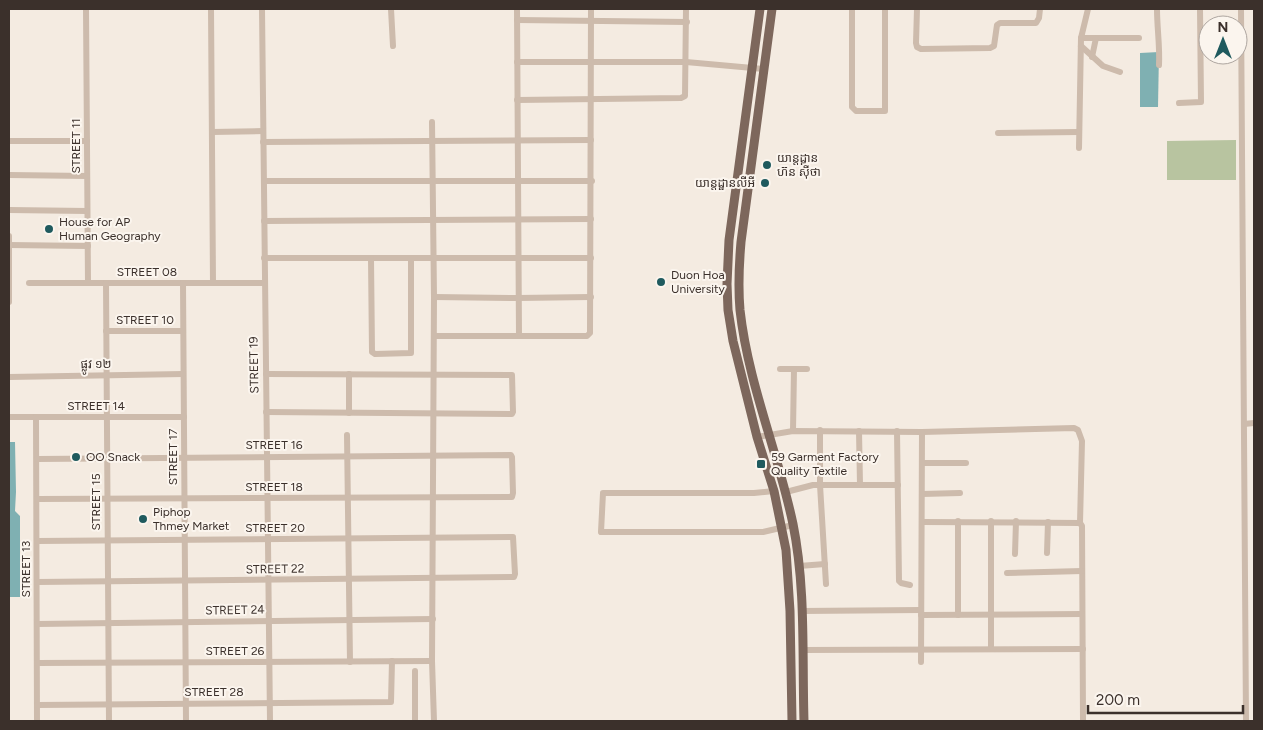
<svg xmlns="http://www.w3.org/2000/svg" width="1263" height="730" font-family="Figtree,'Noto Sans Khmer',sans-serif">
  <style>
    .green { fill: #b8c4a0 }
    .water { fill: #7fb0b2 }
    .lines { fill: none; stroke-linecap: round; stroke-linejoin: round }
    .minor { stroke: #cdbbac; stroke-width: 6 }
    .major { stroke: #7d675c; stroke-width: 9 }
    .poi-dot { fill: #1f5a5e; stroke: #fbf5ee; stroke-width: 2 }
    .labels { text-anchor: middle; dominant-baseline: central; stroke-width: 4; stroke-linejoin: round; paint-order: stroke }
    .street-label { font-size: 12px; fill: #3b302b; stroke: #fbf5ee }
    .poi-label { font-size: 12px; fill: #3b302b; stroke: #fbf5ee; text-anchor: start }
  </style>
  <rect width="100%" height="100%" fill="#f4ebe1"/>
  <path class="green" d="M1236,140V180H1167V141Z"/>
  <g class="water">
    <path d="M1159,52L1158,107H1140V53Z"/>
    <path d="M9,442H15L16,492L15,511L20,516V597H9Z"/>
  </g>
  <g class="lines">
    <g class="minor">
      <path d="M86,9L88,283"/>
      <path d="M211,9L213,283"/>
      <path d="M262,9L270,721"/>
      <path d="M391,9L393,46"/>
      <path d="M517,9L519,336"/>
      <path d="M852,9V107L856,111H885V9"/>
      <path d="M917,9L916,43L917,47L921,49L990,48L994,46L997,25L1000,23H1036L1039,18L1040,9"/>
      <path d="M1157,9C1157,28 1160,46 1159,65"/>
      <path d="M1241,9L1246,721"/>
      <path d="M517,20L687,22"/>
      <path d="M1081,38H1139"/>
      <path d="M1081,46L1103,66L1120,72"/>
      <path d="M1092,57L1096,38"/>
      <path d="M517,62H686L764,69"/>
      <path d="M517,100L681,98L685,96L686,9"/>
      <path d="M1179,103L1201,102L1200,9"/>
      <path d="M432,122L434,297L432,661L434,721"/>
      <path d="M212,132L263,131"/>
      <path d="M998,133L1079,132"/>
      <path d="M9,141H87"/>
      <path d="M263,142L591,140"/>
      <path d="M1079,148L1081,38L1088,9"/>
      <path d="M9,175L87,176"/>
      <path d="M264,181H592"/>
      <path d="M9,210L87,211"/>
      <path d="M264,221L591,219"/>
      <path d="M9,236V302"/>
      <path d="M9,245L88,246"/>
      <path d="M264,258H591"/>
      <path d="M371,259L372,352L375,354L411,353V259"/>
      <path d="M29,283H265"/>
      <path d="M106,283L109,721"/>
      <path d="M183,283L186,721"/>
      <path d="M434,297L518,298L591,297"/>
      <path d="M106,331H183"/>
      <path d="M434,336H587L590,333L591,9"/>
      <path d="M780,369H807"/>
      <path d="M266,374L512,375L513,412L512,414L266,412"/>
      <path d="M349,374V413"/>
      <path d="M9,377L183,374"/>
      <path d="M9,417H184"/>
      <path d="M36,417L37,721"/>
      <path d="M1244,424L1254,423"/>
      <path d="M820,430V485L826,584"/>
      <path d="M793,431L794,369"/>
      <path d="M859,431L860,485"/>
      <path d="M897,431L899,581L901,583L910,585"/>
      <path d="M347,435L350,662"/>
      <path d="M757,437L793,431L922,432L1074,428L1078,430L1082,441L1080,523"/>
      <path d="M37,459L511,455L512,457L513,493L512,497H509L37,499"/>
      <path d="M922,463H966"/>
      <path d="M774,491L754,493H603L601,532H763L793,525"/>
      <path d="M786,492L813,485H898"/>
      <path d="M922,494L960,493"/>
      <path d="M958,521V615"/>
      <path d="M922,522L1080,523L1082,526L1083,721"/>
      <path d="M37,541L513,537L515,574L514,577L37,582"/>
      <path d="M1047,553L1048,522"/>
      <path d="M1015,554L1016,521"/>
      <path d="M799,566L825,564"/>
      <path d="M1007,573L1082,571"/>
      <path d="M801,611L921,610"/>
      <path d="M921,615L1082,614"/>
      <path d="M37,624L433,619"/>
      <path d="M991,649V521"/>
      <path d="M802,650L1083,649"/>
      <path d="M921,662L922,432"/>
      <path d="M37,663L432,661"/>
      <path d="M37,705L391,702L392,661"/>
      <path d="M415,721V671"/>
    </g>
    <g class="major">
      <path d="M760,9L729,240L727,284L728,310L733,341L757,437L774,491L786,550L790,611L792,721"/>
      <path d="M772,9L741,242C739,265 738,287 740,310C748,383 778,452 793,524C806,588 802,656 804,721"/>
    </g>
  </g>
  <g class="poi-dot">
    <circle cx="767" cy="165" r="5"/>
    <circle cx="765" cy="183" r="5"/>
    <circle cx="49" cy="229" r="5"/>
    <circle cx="661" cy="282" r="5"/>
    <circle cx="76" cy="457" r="5"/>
    <rect x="756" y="459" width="10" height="10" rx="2.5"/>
    <circle cx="143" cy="519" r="5"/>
  </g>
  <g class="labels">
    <g class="street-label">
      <text transform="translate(76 146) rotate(-90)">STREET 11</text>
      <text x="147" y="272">STREET 08</text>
      <text x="145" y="320">STREET 10</text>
      <text transform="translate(96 364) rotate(-1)">ផ្លូវ ១២</text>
      <text transform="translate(254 365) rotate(-91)">STREET 19</text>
      <text x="96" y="406">STREET 14</text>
      <text x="274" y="445">STREET 16</text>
      <text transform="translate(173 457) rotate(-90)">STREET 17</text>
      <text x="274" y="487">STREET 18</text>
      <text transform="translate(96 502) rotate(-90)">STREET 15</text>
      <text x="275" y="528">STREET 20</text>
      <text transform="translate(26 569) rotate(-90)">STREET 13</text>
      <text transform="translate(275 569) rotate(-1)">STREET 22</text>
      <text transform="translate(235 610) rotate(-1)">STREET 24</text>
      <text x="235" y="651">STREET 26</text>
      <text x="214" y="692">STREET 28</text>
    </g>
    <g class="poi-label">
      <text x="777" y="158">យាន្ដដ្ឋាន<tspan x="777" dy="14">ហ៊ន ស៊ីថា</tspan></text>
      <text x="755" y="183" text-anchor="end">យាន្ដដ្ឋានលីអី</text>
      <text x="59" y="222">House for AP<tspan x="59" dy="14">Human Geography</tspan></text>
      <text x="671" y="275">Duon Hoa<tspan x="671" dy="14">University</tspan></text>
      <text x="86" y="457">OO Snack</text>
      <text x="771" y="457">59 Garment Factory<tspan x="771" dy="14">Quality Textile</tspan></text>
      <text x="153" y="512">Piphop<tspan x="153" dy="14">Thmey Market</tspan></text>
    </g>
  </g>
  <rect width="1263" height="730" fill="none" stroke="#3b302b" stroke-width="20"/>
  <g transform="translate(1223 40)"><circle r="24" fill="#fbf5ee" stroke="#aea6a0"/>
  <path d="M0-4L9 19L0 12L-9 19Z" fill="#1f5a5e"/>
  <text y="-8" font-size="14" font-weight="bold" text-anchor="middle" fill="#3b302b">N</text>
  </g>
  <path d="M1088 705v8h155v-8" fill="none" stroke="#3b302b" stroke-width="2.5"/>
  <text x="1096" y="705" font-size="15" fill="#3b302b" stroke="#fbf5ee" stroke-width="4" paint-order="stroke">200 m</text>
</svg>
